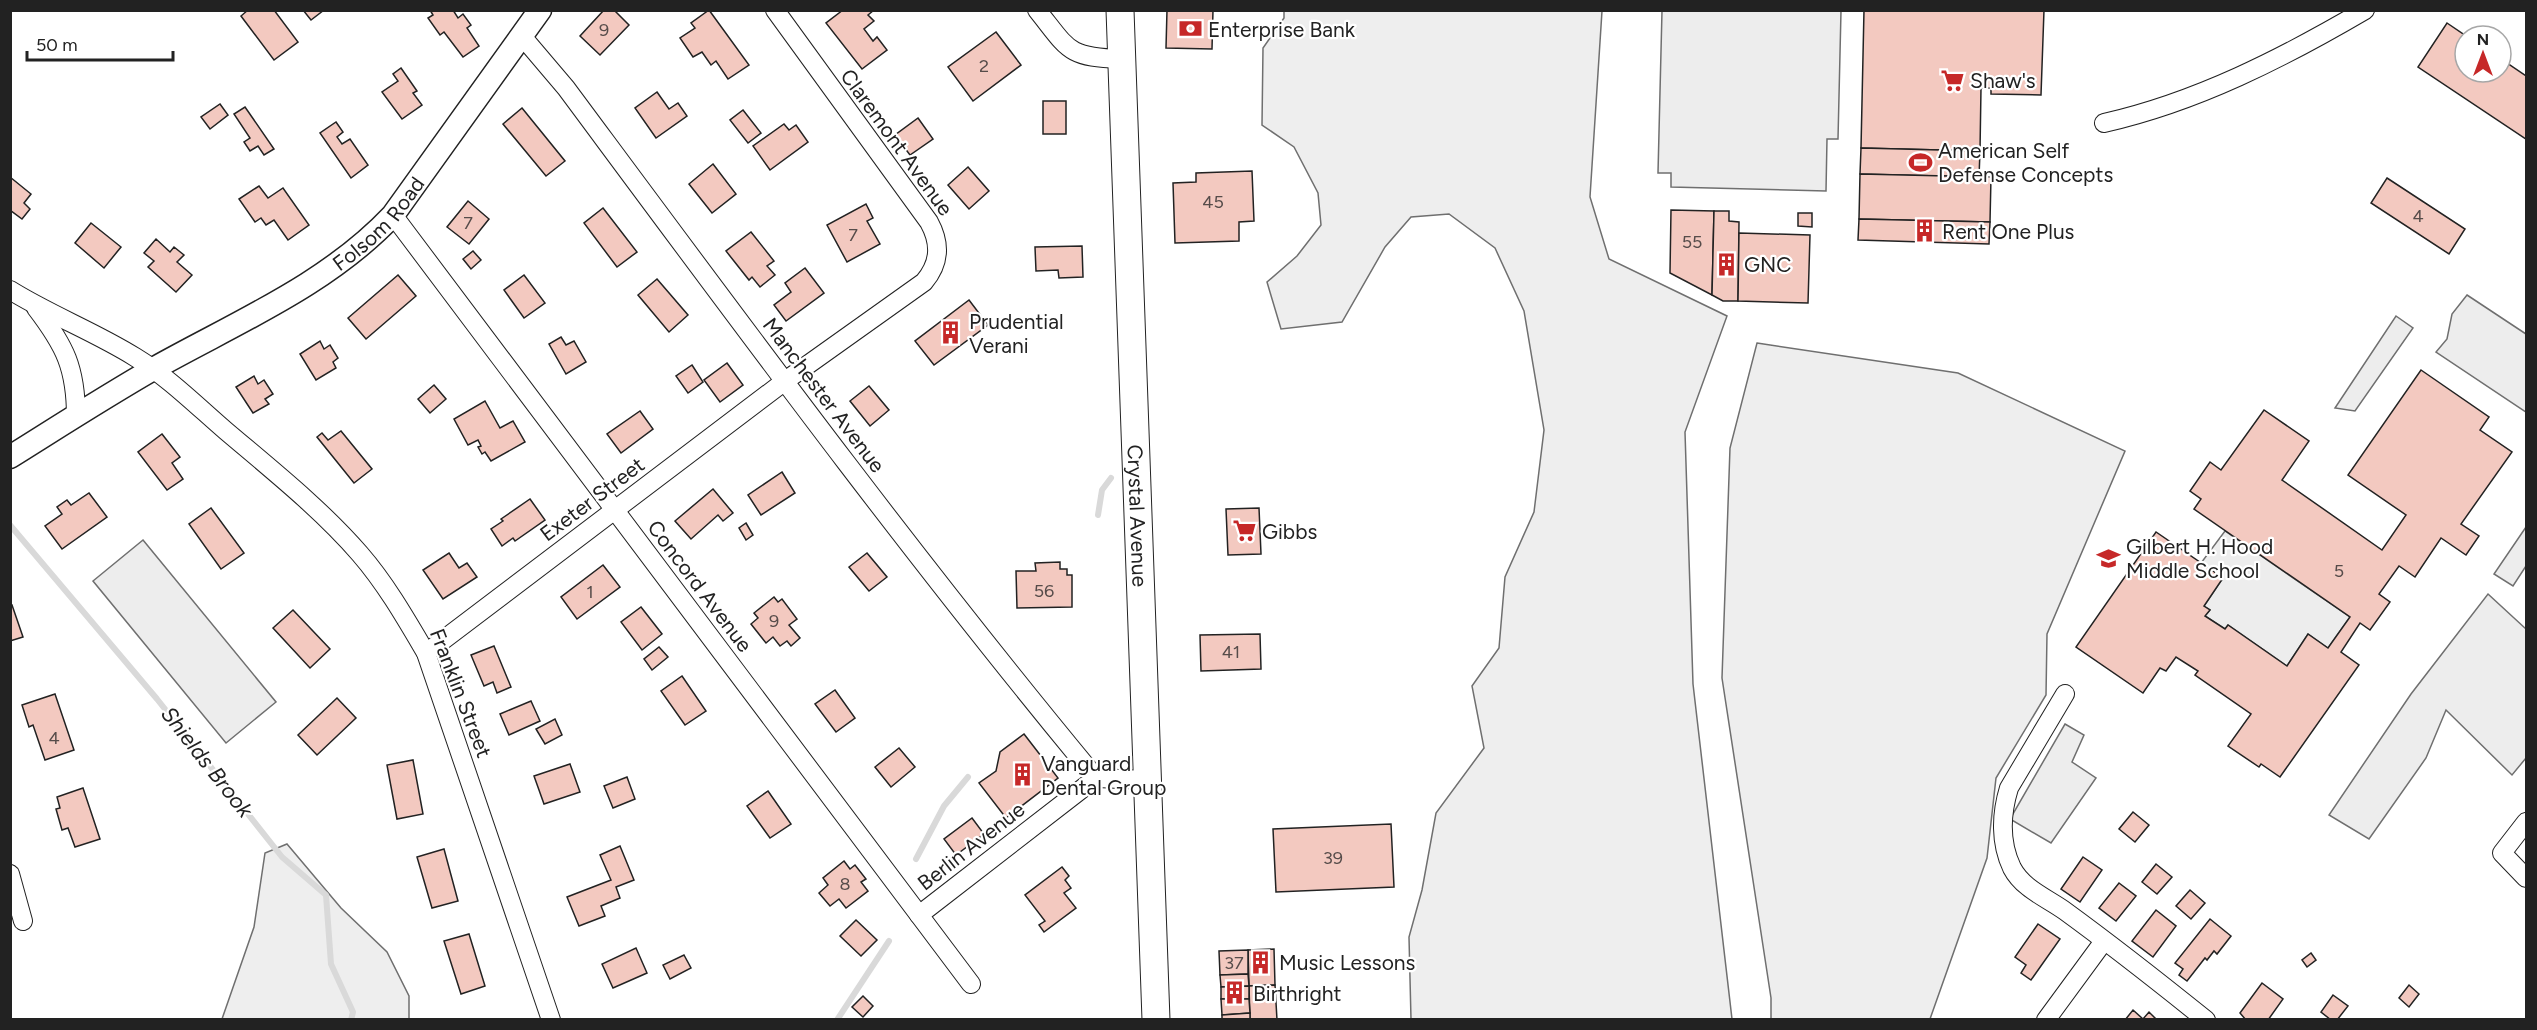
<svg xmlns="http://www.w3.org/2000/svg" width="2537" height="1030" font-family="Figtree,sans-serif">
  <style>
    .green { fill: #eee; stroke: #6f6f6f; stroke-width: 1.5 }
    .parking { fill: #ededed; stroke: #6f6f6f; stroke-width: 1.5 }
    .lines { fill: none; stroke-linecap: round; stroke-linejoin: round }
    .stream { stroke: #d9d9d9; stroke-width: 6 }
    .building { fill: #f3c9c0; stroke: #222; stroke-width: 1.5 }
    .minor-casing { stroke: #222; stroke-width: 20 }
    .tertiary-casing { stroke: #222; stroke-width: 25 }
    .primary-casing { stroke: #222; stroke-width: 29 }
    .minor { stroke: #fff; stroke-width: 18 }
    .tertiary { stroke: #fff; stroke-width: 22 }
    .primary { stroke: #fff; stroke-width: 27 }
    .labels { text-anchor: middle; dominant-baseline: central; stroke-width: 4.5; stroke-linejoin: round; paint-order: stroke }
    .number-label { font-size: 18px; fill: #564c4a }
    .poi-label { font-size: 21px; fill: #222; stroke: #fff; text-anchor: start }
    .street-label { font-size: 21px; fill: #222; stroke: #fff }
    .water-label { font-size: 22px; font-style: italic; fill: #222; stroke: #fff }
  </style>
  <rect width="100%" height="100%" fill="#fff"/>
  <g class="green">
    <path d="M1284,11H1602L1590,197L1609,259L1727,316L1685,432L1693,684L1732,1019H1411L1409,937L1422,890L1436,813L1484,748L1472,686L1499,648L1505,577L1534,512L1544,430L1524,311L1495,248L1449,214L1411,217L1385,247L1342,322L1281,329L1267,282L1297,256L1321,225L1318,193L1294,147L1262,125L1263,48L1284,18Z"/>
    <path d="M1757,343L1958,373L2125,451L2047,634L2046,695L1996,778L1987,858L1930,1019H1771V998L1722,678L1730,448Z"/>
    <path d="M287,844L341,908L387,952L409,996V1019H222L254,927L265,853Z"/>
  </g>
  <g class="parking">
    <path d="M1662,11H1841L1838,139H1827L1826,191L1671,187V173H1658Z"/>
    <path d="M2467,295L2526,334V412L2436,352L2447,339L2452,314Z"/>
    <path d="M2396,316L2413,328L2355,411L2335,408Z"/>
    <path d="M2526,527V566L2513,586L2494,574Z"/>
    <path d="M2225,531L2350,617L2328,648L2308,634L2287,666L2228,625L2225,629L2205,616L2210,610L2204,606L2223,578L2201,563Z"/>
    <path d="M143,540L276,702L226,743L93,581Z"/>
    <path d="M2488,594L2526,629V758L2512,775L2446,710L2426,758L2369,839L2329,815L2411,694Z"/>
    <path d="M2065,724L2084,735L2072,762L2096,778L2051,843L2010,819Z"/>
  </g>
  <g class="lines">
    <g class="stream">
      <path d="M1098,515L1102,490L1111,478"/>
      <path d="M10,525L157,699L282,857L326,895L331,964L353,1012L351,1020"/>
      <path d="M916,859L944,806L968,777"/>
      <path d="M837,1020L889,941"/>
    </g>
  </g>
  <g class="building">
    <path d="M248,10H274L298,42L274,60L241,16Z"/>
    <path d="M303,10H324L311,20Z"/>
    <path d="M430,10H453L458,18L463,14L471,25L467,28L479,46L463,57L444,32L440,35L428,18L433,15Z"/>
    <path d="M604,10H614L629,25L600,55L580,36Z"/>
    <path d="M709,10L749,65L728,79L716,61L711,65L702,52L693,57L680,38L695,28L691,23Z"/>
    <path d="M843,10H874L868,15L874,21L864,29L873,41L877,37L887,50L862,69L826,23Z"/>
    <path d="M1167,10H1213L1212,49L1166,48Z"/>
    <path d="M1864,10H2044L2041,95L1991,94V88H1981L1980,151L1861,148Z"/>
    <path d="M2447,23L2466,36L2465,72H2501V59L2526,76V139L2418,67Z"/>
    <path d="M996,32L1021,65L973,101L948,67Z"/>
    <path d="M401,68L417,91L413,93L422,105L402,119L382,92L398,81L393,74Z"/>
    <path d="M657,92L669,109L678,103L687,116L656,138L635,108Z"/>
    <rect x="1043" y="101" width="23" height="33"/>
    <path d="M220,104L228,115L210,129L201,117Z"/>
    <path d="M245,107L274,149L264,155L258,146L250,151L244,142L250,138L234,114Z"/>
    <path d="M522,108L565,161L546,176L503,124Z"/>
    <path d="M743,110L761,133L748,143L730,120Z"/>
    <path d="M918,118L933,139L910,155L895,135Z"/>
    <path d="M336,122L343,132L337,137L342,144L350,139L368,165L351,178L320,133Z"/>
    <path d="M784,124L789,130L796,125L808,142L770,170L753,146Z"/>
    <path d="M1861,148L1980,151L1979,177L1860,174Z"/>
    <path d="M713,164L736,194L712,213L689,184Z"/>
    <path d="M968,167L989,191L969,209L948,185Z"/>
    <path d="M1252,171L1254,221L1239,222V241L1175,243L1173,183L1196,182V173Z"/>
    <path d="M1860,174L1991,177L1990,222L1859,219Z"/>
    <path d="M10,177L31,194L24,203L30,209L22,219L10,210Z"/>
    <path d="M2387,178L2465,229L2449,254L2371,203Z"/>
    <path d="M259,186L268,198L283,188L309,225L288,240L274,220L266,225L261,218L255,222L239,199Z"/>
    <path d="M468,201L489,219L469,244L447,227Z"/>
    <path d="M866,204L873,218L867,221L880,244L847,262L827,225Z"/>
    <path d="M603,208L637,252L617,267L584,223Z"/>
    <path d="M1671,210L1714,211L1712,295L1670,273Z"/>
    <path d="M1714,211H1729V221L1739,222L1738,301H1723L1712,295Z"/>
    <path d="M1798,213H1812V227L1798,226Z"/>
    <path d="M1859,219L1990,222L1989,244L1858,240Z"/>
    <path d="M91,223L121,247L104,268L75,243Z"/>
    <path d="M751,232L774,261L767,266L775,275L760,287L752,277L749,280L726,251Z"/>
    <path d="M1739,233L1810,235L1808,303L1738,301Z"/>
    <path d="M156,239L170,252L174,247L184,255L177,262L192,275L176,292L148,267L154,261L144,253Z"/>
    <path d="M1082,246L1083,277L1059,278L1058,270L1036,271L1035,247Z"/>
    <path d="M473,251L481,260L471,269L463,259Z"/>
    <path d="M805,268L824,293L786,321L774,305L791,292L785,283Z"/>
    <path d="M398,275L416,296L366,339L348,318Z"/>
    <path d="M524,275L545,303L524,318L504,290Z"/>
    <path d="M657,279L688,315L669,332L638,295Z"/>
    <path d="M969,300L988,325L934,365L915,341Z"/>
    <path d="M561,337L566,345L574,341L586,362L566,374L549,344Z"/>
    <path d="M320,341L324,349L330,345L338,358L333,362L336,368L316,380L300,354Z"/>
    <path d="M727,363L743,385L720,402L704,380Z"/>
    <path d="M692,365L703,382L688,393L676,376Z"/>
    <path d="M2421,370L2489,417L2480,430L2512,452L2461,524L2479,536L2466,555L2441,538L2415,577L2399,566L2379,594L2390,602L2370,630L2360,623L2341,652L2359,665L2280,777L2261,764L2259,767L2228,746L2251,714L2195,675L2198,671L2176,657L2166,671L2160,668L2143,693L2076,647L2156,532L2223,578L2204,606L2210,610L2205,616L2225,629L2228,625L2287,666L2308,634L2328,648L2350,617L2194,509L2201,499L2190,491L2210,462L2221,470L2264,410L2309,441L2282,480L2382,550L2406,515L2348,475Z"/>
    <path d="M254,376L258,384L264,380L273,394L265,399L269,404L253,413L236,387Z"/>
    <path d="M434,385L446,399L430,413L418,399Z"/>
    <path d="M869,386L889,410L870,426L850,401Z"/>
    <path d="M485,401L500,428L513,421L525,442L491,461L485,452L482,454L478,447L481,446L478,440L468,445L454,419Z"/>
    <path d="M640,411L653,429L621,453L607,434Z"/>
    <path d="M341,431L372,469L354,483L317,437L322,433L328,440Z"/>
    <path d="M162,434L180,457L172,463L183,479L167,490L138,452Z"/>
    <path d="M782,472L795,493L761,515L748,495Z"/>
    <path d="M713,489L733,513L723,521L718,515L691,539L675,521Z"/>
    <path d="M89,493L107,517L62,549L45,526L62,514L57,507L67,500L71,505Z"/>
    <path d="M530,499L545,520L515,541L513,538L502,546L491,529L503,521L501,519Z"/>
    <path d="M211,508L244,553L221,569L189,524Z"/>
    <path d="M1259,508L1261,554L1228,555L1226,509Z"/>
    <path d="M746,523L753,535L746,540L739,528Z"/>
    <path d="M449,553L459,568L467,563L477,577L443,599L423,570Z"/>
    <path d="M867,553L887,577L869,591L849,567Z"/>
    <path d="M1060,562V569H1067V575H1072V607L1017,608L1016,571H1036L1035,563Z"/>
    <path d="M603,565L620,587L577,619L561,597Z"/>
    <path d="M774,597L778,602L782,599L797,619L789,625L800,638L791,646L787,641L780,646L773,637L766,643L751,624L758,618L754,613Z"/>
    <path d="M12,605L23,637L10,641V606Z"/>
    <path d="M641,607L662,634L642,650L621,622Z"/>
    <path d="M293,610L330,649L310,668L273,628Z"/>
    <path d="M1260,634L1261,669L1201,671L1200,635Z"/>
    <path d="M494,646L511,687L497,693L493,682L484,686L471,655Z"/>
    <path d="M659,647L668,657L652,670L644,659Z"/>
    <path d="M682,676L706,711L685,725L661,691Z"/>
    <path d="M835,690L855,718L836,732L815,704Z"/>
    <path d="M55,694L74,750L45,760L33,725L29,727L22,705Z"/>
    <path d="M337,698L356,718L317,755L298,735Z"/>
    <path d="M531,701L540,721L509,735L500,714Z"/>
    <path d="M555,719L562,735L545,744L536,729Z"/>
    <path d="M1024,734L1058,778L1006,818L979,783L996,771L1000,752Z"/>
    <path d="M899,748L915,767L891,787L875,767Z"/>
    <path d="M413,760L423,814L397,819L387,765Z"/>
    <path d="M570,764L580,792L544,804L534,776Z"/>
    <path d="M627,777L635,799L613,808L604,786Z"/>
    <path d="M83,788L100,839L75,847L68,828L62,830L56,809L60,808L57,797Z"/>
    <path d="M768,791L791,824L770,838L747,806Z"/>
    <path d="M2133,812L2149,825L2135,842L2119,829Z"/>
    <path d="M972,818L984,834L956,855L944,839Z"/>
    <path d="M1391,824L1394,887L1276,892L1273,829Z"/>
    <path d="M620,846L634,880L616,887L620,898L601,906L605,916L579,926L567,897L611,880L600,855Z"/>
    <path d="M444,849L458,901L432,908L417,857Z"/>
    <path d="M2083,857L2102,870L2080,902L2061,889Z"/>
    <path d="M844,861L850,869L855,865L866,879L861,882L868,891L846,908L839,899L830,906L819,893L828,885L823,878Z"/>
    <path d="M2156,864L2172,877L2157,894L2142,882Z"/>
    <path d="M1062,867L1069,876L1065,880L1071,888L1064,893L1076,908L1044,932L1039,925L1045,921L1025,895Z"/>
    <path d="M2119,883L2136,896L2116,921L2099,908Z"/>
    <path d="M2190,890L2205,903L2191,919L2176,906Z"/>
    <path d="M2156,910L2176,926L2153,957L2132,941Z"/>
    <path d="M2210,919L2231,936L2217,954L2214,951L2207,960L2205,958L2187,981L2179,975L2183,969L2175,963Z"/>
    <path d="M856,920L877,940L861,956L840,936Z"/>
    <path d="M2038,924L2060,939L2031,980L2021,973L2026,965L2015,957Z"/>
    <path d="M469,934L485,986L461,994L444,941Z"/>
    <path d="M636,948L647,973L613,988L602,964Z"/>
    <path d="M1274,949L1275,985L1249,986L1248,950Z"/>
    <path d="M1248,950V974L1220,975L1219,951Z"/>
    <path d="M2311,953L2316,960L2307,967L2302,960Z"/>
    <path d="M684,955L691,968L670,979L663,965Z"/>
    <path d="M1248,974L1249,986L1221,987L1220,975Z"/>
    <path d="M2262,983L2283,999L2268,1020H2246L2240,1013Z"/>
    <path d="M1275,985L1277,1020H1250L1249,986Z"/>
    <path d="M2409,985L2419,994L2409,1007L2399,998Z"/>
    <path d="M1249,986V999H1221V987Z"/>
    <path d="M2333,995L2348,1006L2337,1020H2331L2321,1012Z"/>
    <path d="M863,996L873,1006L863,1017L852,1007Z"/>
    <path d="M1221,999H1249L1250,1013L1222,1015Z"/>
    <path d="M2133,1010L2143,1019L2149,1012L2157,1020H2125Z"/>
    <path d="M1250,1013V1020H1222V1015Z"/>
  </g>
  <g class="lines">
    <defs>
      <g id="minor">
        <path d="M1037,10C1069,50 1067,57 1120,59"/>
        <path d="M521,35L566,88C739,321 911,555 1096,778"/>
        <path d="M2104,123C2197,102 2283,58 2365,10"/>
        <path d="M393,215L971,984"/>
        <path d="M10,290C50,315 95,332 135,357C168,377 197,406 226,431C272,470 321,509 360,554C386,584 406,619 426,653L551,1020"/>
        <path d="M36,308C65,346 76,368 76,417"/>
        <path d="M426,653L785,381L924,282C940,263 941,244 929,222L775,10"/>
        <path d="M2065,694L2009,788C2001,814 2000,843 2012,868C2023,889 2047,898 2065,911C2113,946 2160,983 2206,1020"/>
        <path d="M2526,822L2502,853L2526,878"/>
        <path d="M10,874L23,921"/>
        <path d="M919,915L1096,778L1147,780"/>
        <path d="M2046,1020L2104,941"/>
      </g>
      <g id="tertiary">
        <path id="s1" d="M10,457C58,427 106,396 155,368C237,322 327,285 393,215L540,10"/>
      </g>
      <g id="primary">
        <path id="s2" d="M1120,10L1156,1020"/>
      </g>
    </defs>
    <use href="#minor" class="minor-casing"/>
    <use href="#tertiary" class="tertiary-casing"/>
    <use href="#primary" class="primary-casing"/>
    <use href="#minor" class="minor"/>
    <use href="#tertiary" class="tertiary"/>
    <use href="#primary" class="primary"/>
  </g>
  <defs>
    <symbol id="bank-bare" viewBox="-9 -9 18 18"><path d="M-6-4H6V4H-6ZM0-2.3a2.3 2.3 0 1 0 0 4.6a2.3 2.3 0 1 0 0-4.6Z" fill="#c62828" stroke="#fff" stroke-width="2.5" paint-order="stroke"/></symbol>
    <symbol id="supermarket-bare" viewBox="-9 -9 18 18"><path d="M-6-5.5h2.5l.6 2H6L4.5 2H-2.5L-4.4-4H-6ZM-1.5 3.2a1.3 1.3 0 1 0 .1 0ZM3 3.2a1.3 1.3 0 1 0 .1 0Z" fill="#c62828" stroke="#fff" stroke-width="2.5" paint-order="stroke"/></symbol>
    <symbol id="stadium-bare" viewBox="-9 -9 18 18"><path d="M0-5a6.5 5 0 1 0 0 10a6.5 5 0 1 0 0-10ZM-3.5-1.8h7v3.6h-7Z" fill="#c62828" stroke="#fff" stroke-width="2.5" paint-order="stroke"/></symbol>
    <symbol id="building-bare" viewBox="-9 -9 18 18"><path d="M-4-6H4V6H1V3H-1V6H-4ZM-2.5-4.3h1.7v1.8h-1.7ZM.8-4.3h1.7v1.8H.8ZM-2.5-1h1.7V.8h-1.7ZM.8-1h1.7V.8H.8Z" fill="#c62828" stroke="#fff" stroke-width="2.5" paint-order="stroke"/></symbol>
    <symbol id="school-bare" viewBox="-9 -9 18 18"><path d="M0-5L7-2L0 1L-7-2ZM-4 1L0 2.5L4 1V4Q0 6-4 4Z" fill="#c62828" stroke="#fff" stroke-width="2.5" paint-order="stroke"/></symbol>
  </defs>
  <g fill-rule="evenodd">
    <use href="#bank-bare" x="1174" y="12" width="33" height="33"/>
    <use href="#supermarket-bare" x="1936" y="64" width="33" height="33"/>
    <use href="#stadium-bare" x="1904" y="146" width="33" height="33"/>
    <use href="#building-bare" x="1908" y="214" width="33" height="33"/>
    <use href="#building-bare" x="1710" y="248" width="33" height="33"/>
    <use href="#building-bare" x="934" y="316" width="33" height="33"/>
    <use href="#supermarket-bare" x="1228" y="514" width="33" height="33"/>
    <use href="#school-bare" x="2092" y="542" width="33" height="33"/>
    <use href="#building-bare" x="1006" y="758" width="33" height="33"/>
    <use href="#building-bare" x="1244" y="946" width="33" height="33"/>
    <use href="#building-bare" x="1218" y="976" width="33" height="33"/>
  </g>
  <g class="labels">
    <g class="number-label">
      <text x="604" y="30">9</text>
      <text x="984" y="66">2</text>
      <text x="1213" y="202">45</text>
      <text x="2418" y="216">4</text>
      <text x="468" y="223">7</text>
      <text x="853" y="235">7</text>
      <text x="1692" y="242">55</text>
      <text x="2339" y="571">5</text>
      <text x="1044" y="591">56</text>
      <text x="590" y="592">1</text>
      <text x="774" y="621">9</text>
      <text x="1231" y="652">41</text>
      <text x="54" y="738">4</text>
      <text x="1333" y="858">39</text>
      <text x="845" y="884">8</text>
      <text x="1234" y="963">37</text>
    </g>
    <g class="poi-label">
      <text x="1208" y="29">Enterprise Bank</text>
      <text x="1970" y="80">Shaw's</text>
      <text x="1938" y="150">American Self<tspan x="1938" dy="24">Defense Concepts</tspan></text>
      <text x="1942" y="231">Rent One Plus</text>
      <text x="1744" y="264">GNC</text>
      <text x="969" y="321">Prudential<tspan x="969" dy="24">Verani</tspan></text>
      <text x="1262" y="531">Gibbs</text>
      <text x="2126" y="546">Gilbert H. Hood<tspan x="2126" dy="24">Middle School</tspan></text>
      <text x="1041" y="763">Vanguard<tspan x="1041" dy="24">Dental Group</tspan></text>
      <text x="1279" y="962">Music Lessons</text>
      <text x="1253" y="993">Birthright</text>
    </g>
    <g class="street-label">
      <text transform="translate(897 142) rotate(54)">Claremont Avenue</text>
      <text stroke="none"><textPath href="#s1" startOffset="438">Folsom Road</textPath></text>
      <text transform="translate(824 395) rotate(53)">Manchester Avenue</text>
      <text transform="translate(592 499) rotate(-37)">Exeter Street</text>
      <text stroke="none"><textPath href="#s2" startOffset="506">Crystal Avenue</textPath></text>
      <text transform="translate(700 586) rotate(53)">Concord Avenue</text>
      <text transform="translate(461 693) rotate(69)">Franklin Street</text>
      <text transform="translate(971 846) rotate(-38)">Berlin Avenue</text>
    </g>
    <g class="water-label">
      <text transform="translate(207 762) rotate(52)">Shields Brook</text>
    </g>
  </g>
  <rect width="2537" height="1030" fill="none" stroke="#222222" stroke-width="24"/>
  <g transform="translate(2483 54)"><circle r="28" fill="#ffffff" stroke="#a7a7a7" stroke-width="1.5"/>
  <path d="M0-4.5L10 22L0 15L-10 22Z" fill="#c62828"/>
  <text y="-9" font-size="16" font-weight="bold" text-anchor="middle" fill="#222222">N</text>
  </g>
  <path d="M27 51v9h146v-9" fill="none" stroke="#222222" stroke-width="3"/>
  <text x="36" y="51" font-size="18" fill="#222222" stroke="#ffffff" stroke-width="4.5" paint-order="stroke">50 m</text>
</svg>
